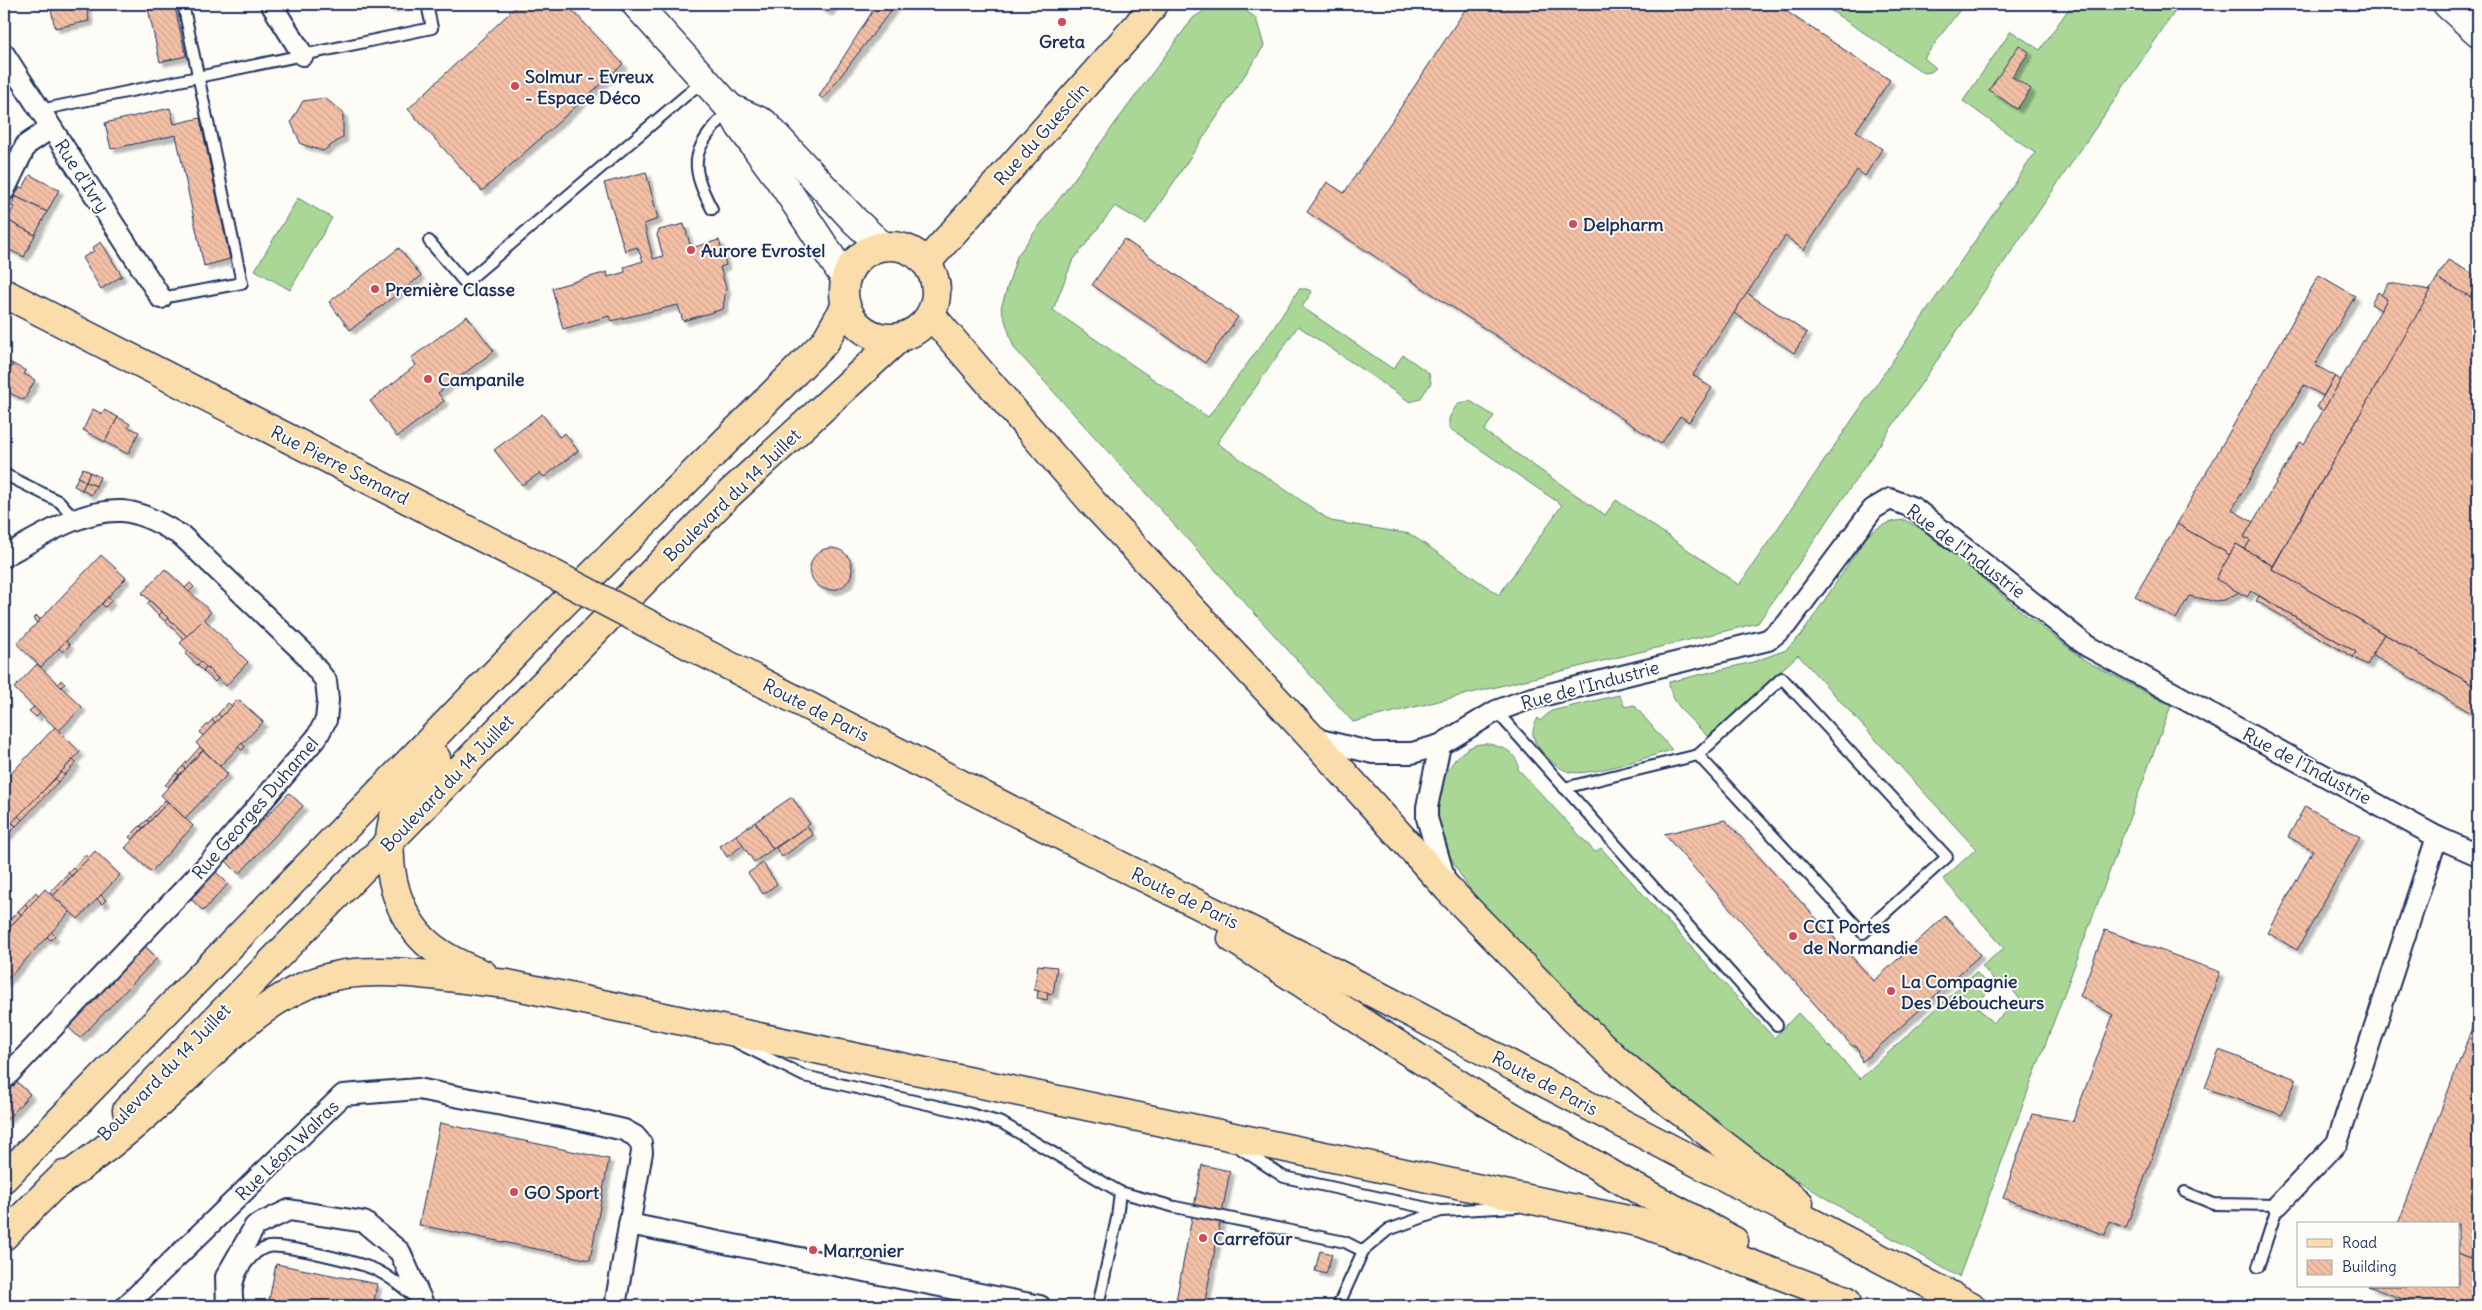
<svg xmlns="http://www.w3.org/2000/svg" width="2482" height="1310" font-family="Delius,sans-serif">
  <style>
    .grass { fill: #aad796; stroke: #62837a }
    .building { fill: url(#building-back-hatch); stroke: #1b2f5e; filter: url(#shadow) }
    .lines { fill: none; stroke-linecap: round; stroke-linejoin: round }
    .lane-casing { stroke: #1b2f5e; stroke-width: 14 }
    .street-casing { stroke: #1b2f5e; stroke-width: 24 }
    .secondary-casing { stroke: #1b2f5e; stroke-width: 31 }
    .primary-casing { stroke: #1b2f5e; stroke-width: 31 }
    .lane { stroke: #fdfcf7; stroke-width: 10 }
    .street { stroke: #fdfcf7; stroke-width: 20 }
    .secondary { stroke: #fdfcf7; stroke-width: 28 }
    .primary { stroke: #faddab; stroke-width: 28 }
    .primary-bridge-casing { stroke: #1b2f5e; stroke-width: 31; stroke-linecap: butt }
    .primary-bridge { stroke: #faddab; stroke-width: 28 }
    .poi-dot { fill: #d1495b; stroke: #fdfcf7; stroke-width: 2 }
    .labels { text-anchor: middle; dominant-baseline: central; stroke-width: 4; stroke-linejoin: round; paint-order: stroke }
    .poi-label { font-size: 18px; font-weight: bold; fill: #1b2f5e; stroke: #fdfcf7; text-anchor: start }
    .street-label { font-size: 18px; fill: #1b2f5e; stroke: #fdfcf7 }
  </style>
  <defs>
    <pattern id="building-back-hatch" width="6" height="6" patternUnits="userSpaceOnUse" patternTransform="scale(1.25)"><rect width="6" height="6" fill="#f4c0a6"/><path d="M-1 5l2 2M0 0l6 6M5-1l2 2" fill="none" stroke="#d1a591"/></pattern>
    <filter id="shadow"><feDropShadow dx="4.5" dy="4.5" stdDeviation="1" flood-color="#0004"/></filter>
  </defs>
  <rect width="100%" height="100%" fill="#fdfcf7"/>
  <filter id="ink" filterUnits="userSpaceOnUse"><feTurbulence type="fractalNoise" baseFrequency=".02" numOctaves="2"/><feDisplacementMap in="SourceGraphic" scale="10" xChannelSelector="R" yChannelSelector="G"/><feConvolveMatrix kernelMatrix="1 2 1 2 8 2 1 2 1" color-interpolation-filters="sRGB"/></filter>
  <g filter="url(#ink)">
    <g class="grass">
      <path d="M1214,4H1236L1256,18L1264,46L1146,224L1115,206L1072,262L1053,310L1208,417L1273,329L1299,289H1307L1312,292L1302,307L1393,369L1403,355L1429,373L1431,383L1420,399L1410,402L1298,326L1217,443L1331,521L1410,534L1499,595L1562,505L1449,428V418L1458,403L1470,401L1494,416L1484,431L1605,515L1616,500L1739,585L2035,153L1963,101L2011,31L2040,50L2072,4H2180L1758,623L1353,722L1014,348L1001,308L1017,256L1193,18Z"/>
      <path d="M1821,4H1964L1924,58L1936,68L1931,72L1924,73Z"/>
      <path d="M298,198L332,218L290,290L255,270Z"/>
      <path d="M1905,520L1930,534L2022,612L2084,660L2162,701L2172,703L1959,1277C1843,1210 1730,1144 1627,1056C1597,1031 1571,999 1544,970C1510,935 1473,902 1451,858C1445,845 1435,829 1435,814C1434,786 1459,735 1493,745C1500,747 1507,749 1512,754C1516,759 1519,763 1518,769L1595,852L1601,848L1774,1038L1798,1013L1860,1079L1976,972L1991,989L1975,1005L1993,1023L2020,999L2003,979L1997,984L1982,966L2004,948L1943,879L1976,849L1798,655L1708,737C1694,722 1669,703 1669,682L1753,662L1786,650L1802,634L1867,536C1879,526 1889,521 1905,520Z"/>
      <path d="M1619,695L1625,707L1634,705L1672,750C1650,756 1589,777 1570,772C1558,769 1548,759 1540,749C1531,738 1531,730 1538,718L1540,721L1551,711Z"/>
    </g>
    <g class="building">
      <path d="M50,4H86L89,21L55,28Z"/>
      <path d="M147,4H174L186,56L160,62Z"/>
      <path d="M388,4H409L389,8Z"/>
      <path d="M519,4H566L623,64L482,191L408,109Z"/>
      <path d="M815,4H834L828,12Z"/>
      <path d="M877,4H896L823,99L819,96Z"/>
      <path d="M1469,4H1775L1890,80L1856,131L1882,149L1865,176L1857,170L1804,250L1785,236L1693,375L1712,388L1689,422L1680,416L1661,444L1307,212L1327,182L1344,193Z"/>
      <path d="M2019,45L2029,52L2012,77L2031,89L2017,109L1989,90Z"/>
      <path d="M325,98L343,113V137L323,151L301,144L291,122L303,101Z"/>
      <path d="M170,108L174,124L200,118L230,259L204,266L176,135L111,149L105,123Z"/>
      <path d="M646,172L658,219L644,224L653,259L663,256L657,235L659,230L684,224L691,248L719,240L726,265L720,267L726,288L723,309L683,321L678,305L611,321L609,316L563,329L552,288L607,272L608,277L625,272L624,267L643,261L637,247L625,251L604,183Z"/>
      <path d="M30,175L59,190L47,212L15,196L20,187L23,188Z"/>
      <path d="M15,196L47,212L35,235L7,220L14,207L11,206Z"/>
      <path d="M7,220L35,235L24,257L4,247V228Z"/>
      <path d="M1124,239L1238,317L1205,363L1092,285Z"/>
      <path d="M101,242L122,276L101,289L82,258L94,251L92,248Z"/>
      <path d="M399,248L421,276L350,330L329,302Z"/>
      <path d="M2448,260L2478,277V283L2470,297L2437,278Z"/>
      <path d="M2319,275L2355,296L2315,365L2335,376L2323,396L2304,385L2232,510L2253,522L2244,537L2250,541L2245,549L2236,544L2230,555L2177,524Z"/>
      <path d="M2437,278L2478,301V688L2272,569Z"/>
      <path d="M2389,283L2431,290L2273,566L2245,549L2250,541L2244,537L2300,442L2304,444L2387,299L2381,295Z"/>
      <path d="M2478,283V301L2470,297Z"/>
      <path d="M2378,292L2387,299L2381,310L2371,304Z"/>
      <path d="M1747,293L1807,333L1794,353L1734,313Z"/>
      <path d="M467,316L494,351L438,393L444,401L397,437L370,401L416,365L411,358Z"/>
      <path d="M4,359L13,364L4,383Z"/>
      <path d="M13,364L26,371L24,374L35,380L24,400L4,390V383Z"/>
      <path d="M2335,376L2341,380L2323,411L2317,407Z"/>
      <path d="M93,409L102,414L104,410L118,417L105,442L83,430Z"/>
      <path d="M542,414L559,437L565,433L578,451L544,477L540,473L522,485L494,450Z"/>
      <path d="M118,417L130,424L128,427L139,432L128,454L105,442Z"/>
      <path d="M83,468L90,472L86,482L78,477Z"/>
      <path d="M90,472L100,477L96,486L86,482Z"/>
      <path d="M78,477L86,482L82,490L74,486Z"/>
      <path d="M86,482L96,486L91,495L82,490Z"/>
      <path d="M2177,524L2230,555L2216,579L2239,592L2225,600L2213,601L2189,596L2176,619L2135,596Z"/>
      <path d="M2236,544L2273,566L2272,569L2384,634L2367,665L2353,657L2356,652L2251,591L2247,597L2216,579Z"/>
      <circle cx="831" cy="569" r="21"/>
      <path d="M101,555L126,578L41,667L17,644Z"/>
      <path d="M165,569L211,612L187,636L142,593Z"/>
      <path d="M190,583L194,587L189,592L185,588Z"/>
      <path d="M2259,596L2356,652L2353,657L2256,601Z"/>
      <path d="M108,597L111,601L105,607L102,604Z"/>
      <path d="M150,601L162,612L158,615L147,604Z"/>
      <path d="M162,612L168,618L165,621L158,615Z"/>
      <path d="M37,616L40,619L37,623L33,619Z"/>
      <path d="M168,618L187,636L184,639L165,621Z"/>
      <path d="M204,619L248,662L226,686L180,643Z"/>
      <path d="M2384,634L2478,688V717L2372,655Z"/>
      <path d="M66,641L70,645L63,652L59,648Z"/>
      <path d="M189,651L201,662L197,665L185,654Z"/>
      <path d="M201,662L206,667L203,671L197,665Z"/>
      <path d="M37,664L82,707L59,731L14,688Z"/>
      <path d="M206,667L218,679L215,682L203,671Z"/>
      <path d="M61,680L65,684L61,687L58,684Z"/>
      <path d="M238,699L263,722L220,766L196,743Z"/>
      <path d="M228,703L232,706L221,717L218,714Z"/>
      <path d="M34,707L40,713L36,717L29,711Z"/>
      <path d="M218,714L221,717L215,723L212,720Z"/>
      <path d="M212,720L215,723L203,736L200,732Z"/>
      <path d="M55,727L80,752L4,832V781Z"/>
      <path d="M242,743L245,747L242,750L238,747Z"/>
      <path d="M200,747L203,750L185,769L183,766Z"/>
      <path d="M203,750L228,774L185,818L161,795Z"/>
      <path d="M73,760L76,763L65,775L61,772Z"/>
      <path d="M183,766L185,769L179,775L176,773Z"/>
      <path d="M61,772L65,775L58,782L55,779Z"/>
      <path d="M176,773L179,775L168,787L165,785Z"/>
      <path d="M55,779L58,782L22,820L18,816Z"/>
      <path d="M289,793L303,806L239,874L225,860Z"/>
      <path d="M792,797L810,824L773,849L755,822Z"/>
      <path d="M165,800L168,802L149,822L147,820Z"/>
      <path d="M168,802L193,826L151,872L125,848Z"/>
      <path d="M2305,806L2360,837L2297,950L2268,933L2313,850L2288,837Z"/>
      <path d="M18,816L22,820L16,826L12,823Z"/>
      <path d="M147,820L149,822L143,828L140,826Z"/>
      <path d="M1725,820L1874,981L1945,916L1980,955L1862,1062L1857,1046H1852L1664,834Z"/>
      <path d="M755,822L773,849L754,862L736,835Z"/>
      <path d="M12,823L16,826L5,837L4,832Z"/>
      <path d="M140,826L143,828L132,840L129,837Z"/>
      <path d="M807,826L813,835L782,857L776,848Z"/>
      <path d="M736,835L743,845L727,857L720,846Z"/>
      <path d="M95,851L120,875L78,919L53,896Z"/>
      <path d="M85,855L89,858L76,871L73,868Z"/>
      <path d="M763,863L777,884L763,894L748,873Z"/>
      <path d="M73,868L76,871L71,876L68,873Z"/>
      <path d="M215,871L228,884L203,911L189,897Z"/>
      <path d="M68,873L71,876L53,896L49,893Z"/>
      <path d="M45,889L70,912L4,983V933Z"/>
      <path d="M36,892L39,896L28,907L25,904Z"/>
      <path d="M101,895L106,900L102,904L97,899Z"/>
      <path d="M25,904L28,907L21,915L18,911Z"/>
      <path d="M18,911L21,915L4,933V926Z"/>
      <path d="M2105,930L2220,972L2126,1228L2109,1221L2105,1235L2003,1198L2032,1114L2073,1121L2113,1015L2080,996Z"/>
      <path d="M51,932L55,936L51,940L47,937Z"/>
      <path d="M143,944L157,958L80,1038L66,1025Z"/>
      <path d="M1038,965L1057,967L1053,994L1034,990Z"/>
      <path d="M1038,991L1048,992L1047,1000L1037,998Z"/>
      <path d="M2478,1012V1261L2458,1253V1224H2398Z"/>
      <path d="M2219,1050L2296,1079L2282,1115L2205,1088Z"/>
      <path d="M16,1081L30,1094L4,1123V1093Z"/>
      <path d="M440,1123L609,1159L590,1260L419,1225Z"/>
      <path d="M1202,1165L1230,1171L1204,1306H1175Z"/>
      <path d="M1320,1251L1332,1254L1326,1274L1315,1271Z"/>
      <path d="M2458,1253L2478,1261V1306H2421L2368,1286H2458Z"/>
      <path d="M276,1264L377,1284L374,1302L391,1306H268Z"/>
      <path d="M2306,1299L2320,1306H2302Z"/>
    </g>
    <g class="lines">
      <defs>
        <g id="lane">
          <path d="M40,110L432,28L427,4"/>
          <path d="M712,209C686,160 694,148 730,109"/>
          <path d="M429,241L465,283L704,80"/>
          <path d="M161,298L242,283L183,4"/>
          <path d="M4,474L60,502L76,520"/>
          <path d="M1496,711L1777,1025"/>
          <path d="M1564,788L1698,755L1782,678L1947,857L1863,933L1698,755"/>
          <path d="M738,1043L804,1076L967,1113L1002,1123L1120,1192L1175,1207L1345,1242L1363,1251"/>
          <path d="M1238,1147L1284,1177L1441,1211"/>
          <path d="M2185,1192L2214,1204L2278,1205L2258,1267"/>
          <path d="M239,1306C235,1294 236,1284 241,1273C246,1262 256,1250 268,1247C283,1244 363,1263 378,1271C392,1278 403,1287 415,1298"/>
          <path d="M1098,1306L1117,1218L1120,1192"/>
          <path d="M1338,1306L1363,1251L1388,1230L1441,1211L1517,1207"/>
        </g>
        <g id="street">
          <path d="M271,4L303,55"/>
          <path d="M4,54L161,298"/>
          <path d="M4,191L26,145L51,128"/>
          <path d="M4,556C39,538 80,509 122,511C142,512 165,526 182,536L303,652L326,681L328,700L326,720L317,737L213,859L4,1079"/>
          <path d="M1312,738L1373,753H1412L1440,745L1496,711L1529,699L1768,640L1786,625L1873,509L1890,499L1914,508L2087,646L2437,837L2478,855"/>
          <path d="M1440,745L1427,807V818L1446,883"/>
          <path d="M2278,1205L2337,1143L2437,837"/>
          <path d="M629,1224L1040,1306"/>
          <path d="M126,1306L343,1095L418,1089L576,1119L624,1130L635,1136L641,1143L642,1152L615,1306"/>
          <path d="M227,1306L226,1277L255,1226L289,1210L364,1222L400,1252L424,1306"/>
        </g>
        <g id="secondary">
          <path d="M636,4L730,108L740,126L785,187L845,278"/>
          <path d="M2447,4L2478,32"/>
          <path d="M730,108L764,123L855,221L882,246"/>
        </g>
        <g id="primary">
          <circle cx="890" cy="292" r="46"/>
          <path d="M926,263L1137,26L1154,4"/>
          <path d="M4,293L532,563"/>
          <path d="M931,315L1093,503L1312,738L1449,890L1573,1018L1617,1060L1663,1098L1799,1203"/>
          <path d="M675,638L1117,864L1316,963L1971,1306"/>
          <path d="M436,758C421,774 401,794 394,816C383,857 393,907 422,938C438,955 462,966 483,974"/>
          <path d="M1232,938L1485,1101L1628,1184L1734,1241"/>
          <path d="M127,1110L729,494L899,338"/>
          <path d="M4,1178L554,613L825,342L845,307"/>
          <path d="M52,1187C89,1162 123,1136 156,1106C212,1057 267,986 345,974C399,967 454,979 507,984L1642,1223L1846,1300"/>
          <path d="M4,1236L64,1175"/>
        </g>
      </defs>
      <use href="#lane" class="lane-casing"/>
      <use href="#street" class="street-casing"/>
      <use href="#secondary" class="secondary-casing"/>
      <use href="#primary" class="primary-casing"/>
      <use href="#lane" class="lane"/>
      <use href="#street" class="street"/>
      <use href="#secondary" class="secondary"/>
      <use href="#primary" class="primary"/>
      <defs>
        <path id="primary-bridge" d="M532,563L675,638"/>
      </defs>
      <use href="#primary-bridge" class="primary-bridge-casing"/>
      <use href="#primary-bridge" class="primary-bridge"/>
    </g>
  </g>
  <g class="poi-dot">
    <circle cx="1062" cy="22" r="5"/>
    <circle cx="515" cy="86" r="5"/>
    <circle cx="1573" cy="224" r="5"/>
    <circle cx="691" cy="250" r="5"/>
    <circle cx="375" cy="289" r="5"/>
    <circle cx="428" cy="379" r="5"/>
    <circle cx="1793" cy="936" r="5"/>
    <circle cx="1891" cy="991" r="5"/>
    <circle cx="514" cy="1192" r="5"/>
    <circle cx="1203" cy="1238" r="5"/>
    <circle cx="813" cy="1250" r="5"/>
  </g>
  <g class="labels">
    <g class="poi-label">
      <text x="1062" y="41" text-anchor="middle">Greta</text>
      <text x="525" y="76">Solmur - Evreux<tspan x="525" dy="21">- Espace Déco</tspan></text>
      <text x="1583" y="224">Delpharm</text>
      <text x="701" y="250">Aurore Evrostel</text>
      <text x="385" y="289">Première Classe</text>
      <text x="438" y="379">Campanile</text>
      <text x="1803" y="926">CCI Portes<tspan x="1803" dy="21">de Normandie</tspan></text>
      <text x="1901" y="981">La Compagnie<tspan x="1901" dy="21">Des Déboucheurs</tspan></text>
      <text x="524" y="1192">GO Sport</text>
      <text x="1213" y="1238">Carrefour</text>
      <text x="823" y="1250">Marronier</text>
    </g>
    <g class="street-label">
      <text transform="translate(1041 134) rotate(-48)">Rue du Guesclin</text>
      <text transform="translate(82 176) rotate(57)">Rue d'Ivry</text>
      <text transform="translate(340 465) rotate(27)">Rue Pierre Semard</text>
      <text transform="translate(732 495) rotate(-44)">Boulevard du 14 Juillet</text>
      <text transform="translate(1966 551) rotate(37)">Rue de l'Industrie</text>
      <text transform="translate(1590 685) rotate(-15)">Rue de l'Industrie</text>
      <text transform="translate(816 710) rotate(27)">Route de Paris</text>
      <text transform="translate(2307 766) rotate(28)">Rue de l'Industrie</text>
      <text transform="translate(447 783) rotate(-46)">Boulevard du 14 Juillet</text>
      <text transform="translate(255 808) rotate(-49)">Rue Georges Duhamel</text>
      <text transform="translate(1185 898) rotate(26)">Route de Paris</text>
      <text transform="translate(164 1072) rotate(-46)">Boulevard du 14 Juillet</text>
      <text transform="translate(1545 1083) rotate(28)">Route de Paris</text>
      <text transform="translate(287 1150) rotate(-44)">Rue Léon Walras</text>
    </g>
  </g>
  <rect width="2482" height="1310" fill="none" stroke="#fdfcf7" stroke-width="20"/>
  <rect x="10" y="10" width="2462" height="1290" fill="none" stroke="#1b2f5e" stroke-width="2" filter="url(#ink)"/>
  <rect x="2297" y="1222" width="162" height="65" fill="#fdfcf7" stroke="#a3aaba"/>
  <rect x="2307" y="1239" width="25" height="8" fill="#faddab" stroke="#a3aaba"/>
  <text x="2342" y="1248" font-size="15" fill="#1b2f5e">Road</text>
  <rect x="2307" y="1260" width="25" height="15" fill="url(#building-back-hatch)" stroke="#a3aaba"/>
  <text x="2342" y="1272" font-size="15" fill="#1b2f5e">Building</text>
</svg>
